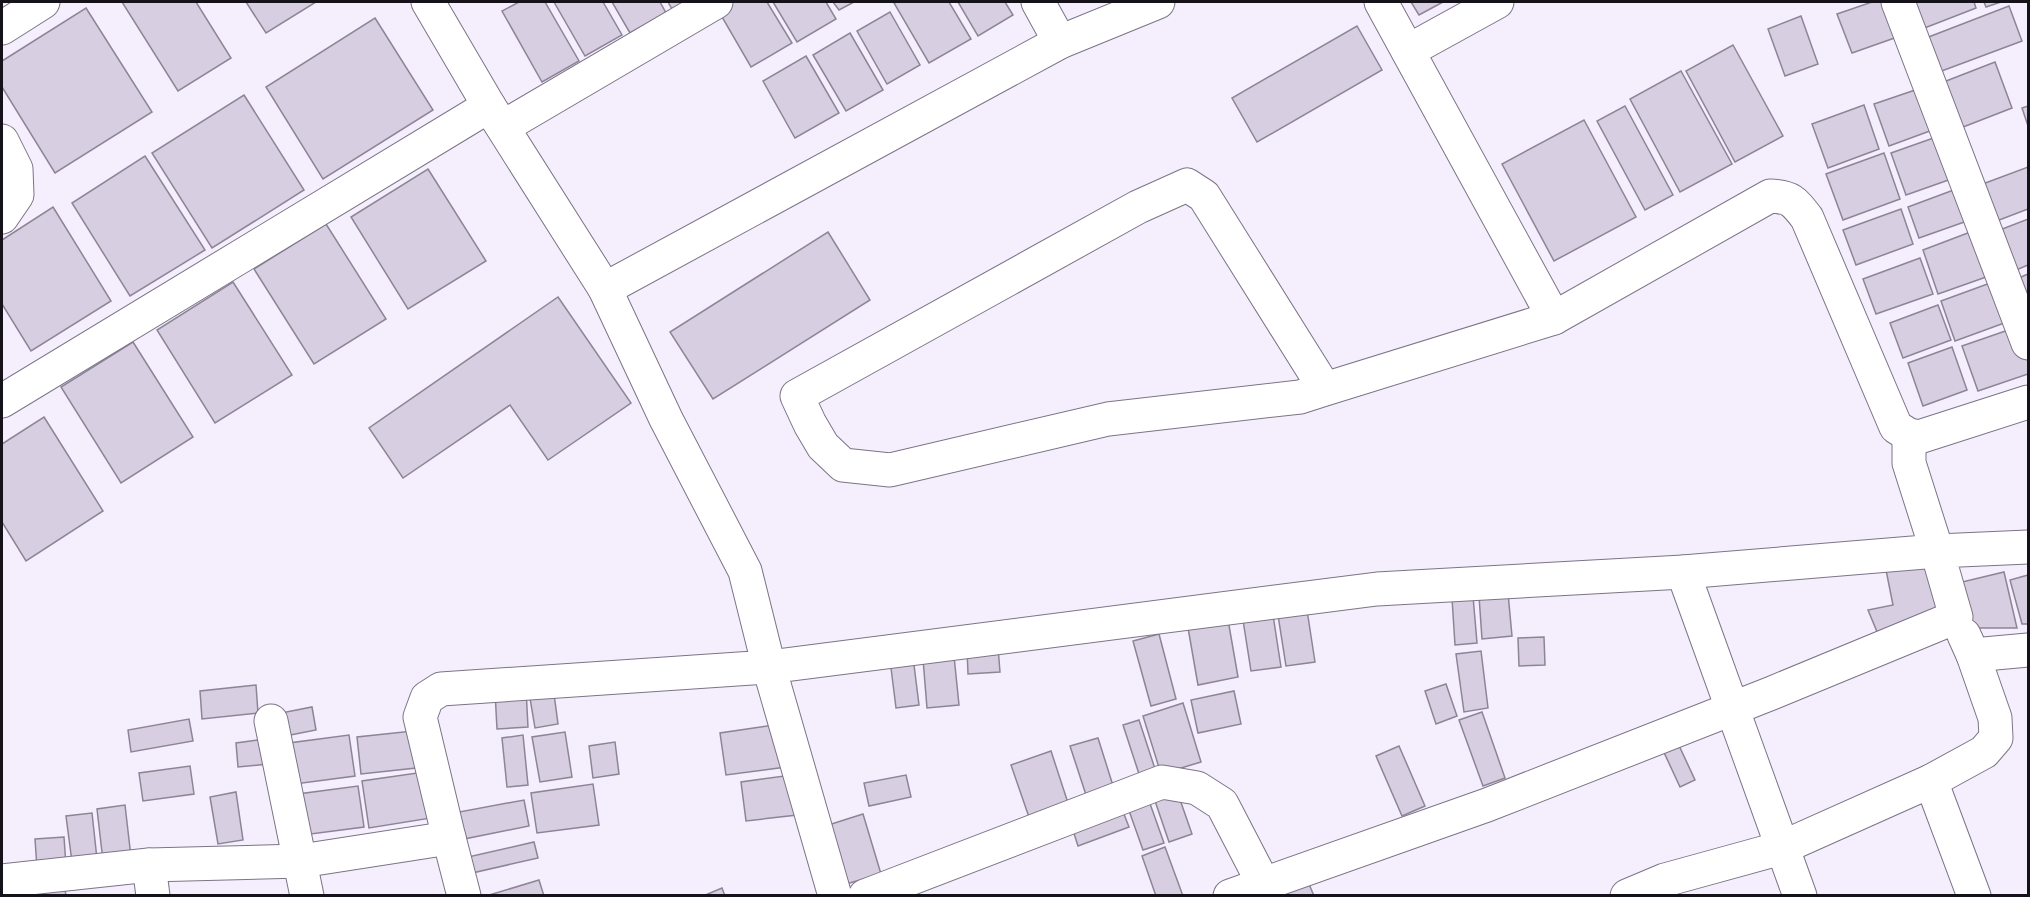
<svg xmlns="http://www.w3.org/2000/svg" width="2030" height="897" font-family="'Archivo Narrow',sans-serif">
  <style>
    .building { fill: #d7cee2; stroke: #8d8597; stroke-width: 1.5 }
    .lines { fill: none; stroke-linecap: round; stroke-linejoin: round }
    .minor-casing { stroke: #7c7486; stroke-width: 35 }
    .minor { stroke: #fff; stroke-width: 33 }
  </style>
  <rect width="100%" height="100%" fill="#f5eefd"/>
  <g class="building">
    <path d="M122,2H196L231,58L178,91Z"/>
    <path d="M246,2H316L266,33Z"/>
    <path d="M519,2H545L579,61L542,82L502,11Z"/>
    <path d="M554,2H603L622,35L585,56Z"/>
    <path d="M612,2H660L666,13L630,33Z"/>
    <path d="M668,2H686L672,9Z"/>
    <path d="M733,2H767L792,43L751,67L718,10Z"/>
    <path d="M773,2H826L836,19L797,42Z"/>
    <path d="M833,2H854L839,10Z"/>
    <path d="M897,2H949L971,39L929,63L894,3Z"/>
    <path d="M958,2H1005L1013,15L978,36Z"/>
    <path d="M1411,2H1443L1419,15Z"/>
    <path d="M1872,2H1891L1903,35L1852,53L1837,14Z"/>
    <path d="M1912,2H1974L1976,8L1922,29Z"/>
    <path d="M1984,2H2001L1986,7Z"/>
    <path d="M2009,6L2022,41L1939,72L1926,38Z"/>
    <path d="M86,8L152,112L55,173L2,87V61Z"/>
    <path d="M890,12L920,65L887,84L857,31Z"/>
    <path d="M1801,16L1818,64L1785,76L1768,29Z"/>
    <path d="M375,18L433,110L323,179L266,87Z"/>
    <path d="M1357,26L1382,70L1257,142L1232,98Z"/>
    <path d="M850,33L883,90L846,111L813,55Z"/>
    <path d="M1733,45L1783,136L1735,162L1686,71Z"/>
    <path d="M806,56L839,113L795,138L763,81Z"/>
    <path d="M1995,62L2012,108L1958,129L1941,83Z"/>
    <path d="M1681,71L1732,164L1680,192L1630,99Z"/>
    <path d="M1924,87L1938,128L1889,146L1874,104Z"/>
    <path d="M244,95L304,190L212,248L152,153Z"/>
    <path d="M1864,105L1879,149L1828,168L1812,124Z"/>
    <path d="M1625,106L1673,195L1645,210L1597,121Z"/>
    <path d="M2028,106V126L2022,108Z"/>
    <path d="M1584,120L1636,217L1554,261L1502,164Z"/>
    <path d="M1942,135L1957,177L1906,195L1891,153Z"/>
    <path d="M1884,153L1900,199L1843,220L1826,174Z"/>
    <path d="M145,156L205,250L130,296L72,203Z"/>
    <path d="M2028,167V209L1994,222L1980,185Z"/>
    <path d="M428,169L486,261L408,309L351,217Z"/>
    <path d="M1959,188L1970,220L1919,238L1908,207Z"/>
    <path d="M53,207L111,301L31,351L2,304V240Z"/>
    <path d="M1901,209L1913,244L1856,265L1843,230Z"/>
    <path d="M2028,219V265L2007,274L1992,233Z"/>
    <path d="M326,224L386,319L314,364L254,269Z"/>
    <path d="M1973,231L1989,276L1938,294L1923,250Z"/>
    <path d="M828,232L870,300L713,399L670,332Z"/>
    <path d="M1920,258L1933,294L1876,314L1863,279Z"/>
    <path d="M2028,274V318L2012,281Z"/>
    <path d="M233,282L292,375L215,423L157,330Z"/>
    <path d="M1993,282L2007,322L1955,341L1941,301Z"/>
    <path d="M558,297L631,403L548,460L510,405L403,478L369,428Z"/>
    <path d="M1938,305L1951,340L1903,358L1890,323Z"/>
    <path d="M2017,327L2028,362V374L1978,391L1962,346Z"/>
    <path d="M133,342L193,437L121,483L61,387Z"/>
    <path d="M1952,347L1967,390L1923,406L1908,363Z"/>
    <path d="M44,417L103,511L26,561L2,522V444Z"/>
    <path d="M1933,555L1944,613L1878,634L1868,610L1893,605L1885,565Z"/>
    <path d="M2004,572L2017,628H1969L1962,582Z"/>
    <path d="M2028,575V624H2022L2010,580Z"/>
    <path d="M1508,593L1512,636L1482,639L1479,596Z"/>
    <path d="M1473,596L1477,643L1455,645L1452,598Z"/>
    <path d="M1307,610L1315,662L1286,666L1278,615Z"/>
    <path d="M1227,614L1238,677L1198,685L1187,622Z"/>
    <path d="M1273,615L1281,667L1251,671L1243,620Z"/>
    <path d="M1159,634L1176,699L1151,706L1133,641Z"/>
    <path d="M1544,637L1545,665L1519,666L1518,638Z"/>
    <path d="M998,647L1000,672L968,674L967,649Z"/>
    <path d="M1481,651L1488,708L1464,712L1456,654Z"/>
    <path d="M954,656L959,705L927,708L923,659Z"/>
    <path d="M913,657L919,705L896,708L890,660Z"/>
    <path d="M1446,684L1457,716L1436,724L1425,691Z"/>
    <path d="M256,685L258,713L202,719L200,691Z"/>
    <path d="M526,689L528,727L497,729L495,692Z"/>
    <path d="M1234,691L1241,724L1198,733L1191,700Z"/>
    <path d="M554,694L558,724L535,728L530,698Z"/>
    <path d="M1183,703L1201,762L1161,774L1143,716Z"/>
    <path d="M312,707L316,730L280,737L276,714Z"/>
    <path d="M1482,712L1505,778L1483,786L1459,720Z"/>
    <path d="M189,719L193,741L131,752L128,730Z"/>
    <path d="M1139,720L1157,775L1141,780L1123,725Z"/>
    <path d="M781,724L786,767L726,775L720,733Z"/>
    <path d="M413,731L416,768L361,774L357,737Z"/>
    <path d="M565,732L572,777L540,782L532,737Z"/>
    <path d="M349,735L355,776L295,784L289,743Z"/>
    <path d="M523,735L528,785L507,787L502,738Z"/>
    <path d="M1098,738L1115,792L1088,801L1070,746Z"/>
    <path d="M266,739L268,764L238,767L236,743Z"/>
    <path d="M1676,739L1695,780L1680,787L1661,746Z"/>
    <path d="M615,742L619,774L593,778L589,746Z"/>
    <path d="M1399,746L1425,806L1402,816L1376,756Z"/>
    <path d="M1051,751L1069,806L1030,820L1011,765Z"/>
    <path d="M190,766L194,794L143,801L139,773Z"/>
    <path d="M424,772L431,818L369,828L362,781Z"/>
    <path d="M792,775L797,815L746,821L741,782Z"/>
    <path d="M906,775L911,797L869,806L864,783Z"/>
    <path d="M593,784L599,825L537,833L531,793Z"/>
    <path d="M358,786L364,827L303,835L298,794Z"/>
    <path d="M1177,791L1192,834L1169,842L1154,798Z"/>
    <path d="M236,792L243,840L218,844L210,797Z"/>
    <path d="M1148,798L1164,843L1143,850L1127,805Z"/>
    <path d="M524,800L529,826L464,839L459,812Z"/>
    <path d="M125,805L131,857L103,861L97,809Z"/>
    <path d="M1122,809L1129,827L1078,846L1072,827Z"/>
    <path d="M92,813L97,859L72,862L66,816Z"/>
    <path d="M863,814L881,874L839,886L822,827Z"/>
    <path d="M64,837L66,866L37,868L35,839Z"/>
    <path d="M534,842L538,858L472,873L468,857Z"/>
    <path d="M1165,847L1183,896H1156L1142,856Z"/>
    <path d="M1304,872L1314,896H1286L1280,883Z"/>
    <path d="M539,880L544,896H486Z"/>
    <path d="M722,888L725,896H703Z"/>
    <path d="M65,889L66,896H16Z"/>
  </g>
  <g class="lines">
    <defs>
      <g id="minor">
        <path d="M428,2L489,106L605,289L1060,42L1158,2"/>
        <path d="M1038,2L1060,42"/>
        <path d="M1381,2L1554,318L1770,196C1791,197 1794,201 1807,218L1896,427L1909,435L1919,437L2028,402"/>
        <path d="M1898,2L2028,343"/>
        <path d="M2,28L43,2"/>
        <path d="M1408,51L1497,2"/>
        <path d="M503,127L716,2"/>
        <path d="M2,141L16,169L17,195L2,217"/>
        <path d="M1325,389L1204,196L1187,185L1138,207L797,396L810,424L823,446L843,465L890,470L1108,419L1300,397L1325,389L1554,318"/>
        <path d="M2,401L489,106"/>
        <path d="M1683,572L1800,896"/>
        <path d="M1964,635L1973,655L2028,650"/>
        <path d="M271,721L307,896"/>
        <path d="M1931,781L1974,896"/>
        <path d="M449,838L464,896"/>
        <path d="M149,865L153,896"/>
        <path d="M2,881L149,865L301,861L449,838L420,717L427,698L441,689L769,667L745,571L666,419L605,289"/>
        <path d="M835,896L769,667L1377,589L1683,572L1937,551L1909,463V435"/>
        <path d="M865,896L1162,782L1197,788L1222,804L1263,883"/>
        <path d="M1230,896L1487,805L1772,693L1956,617L1937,551L2028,547"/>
        <path d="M1627,896L1665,880L1781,848L1931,781L1984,752L1996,738L1995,718L1973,655"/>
      </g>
    </defs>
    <use href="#minor" class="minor-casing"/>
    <use href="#minor" class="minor"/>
  </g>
  <rect width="2030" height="897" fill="none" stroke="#151219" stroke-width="6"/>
</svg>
